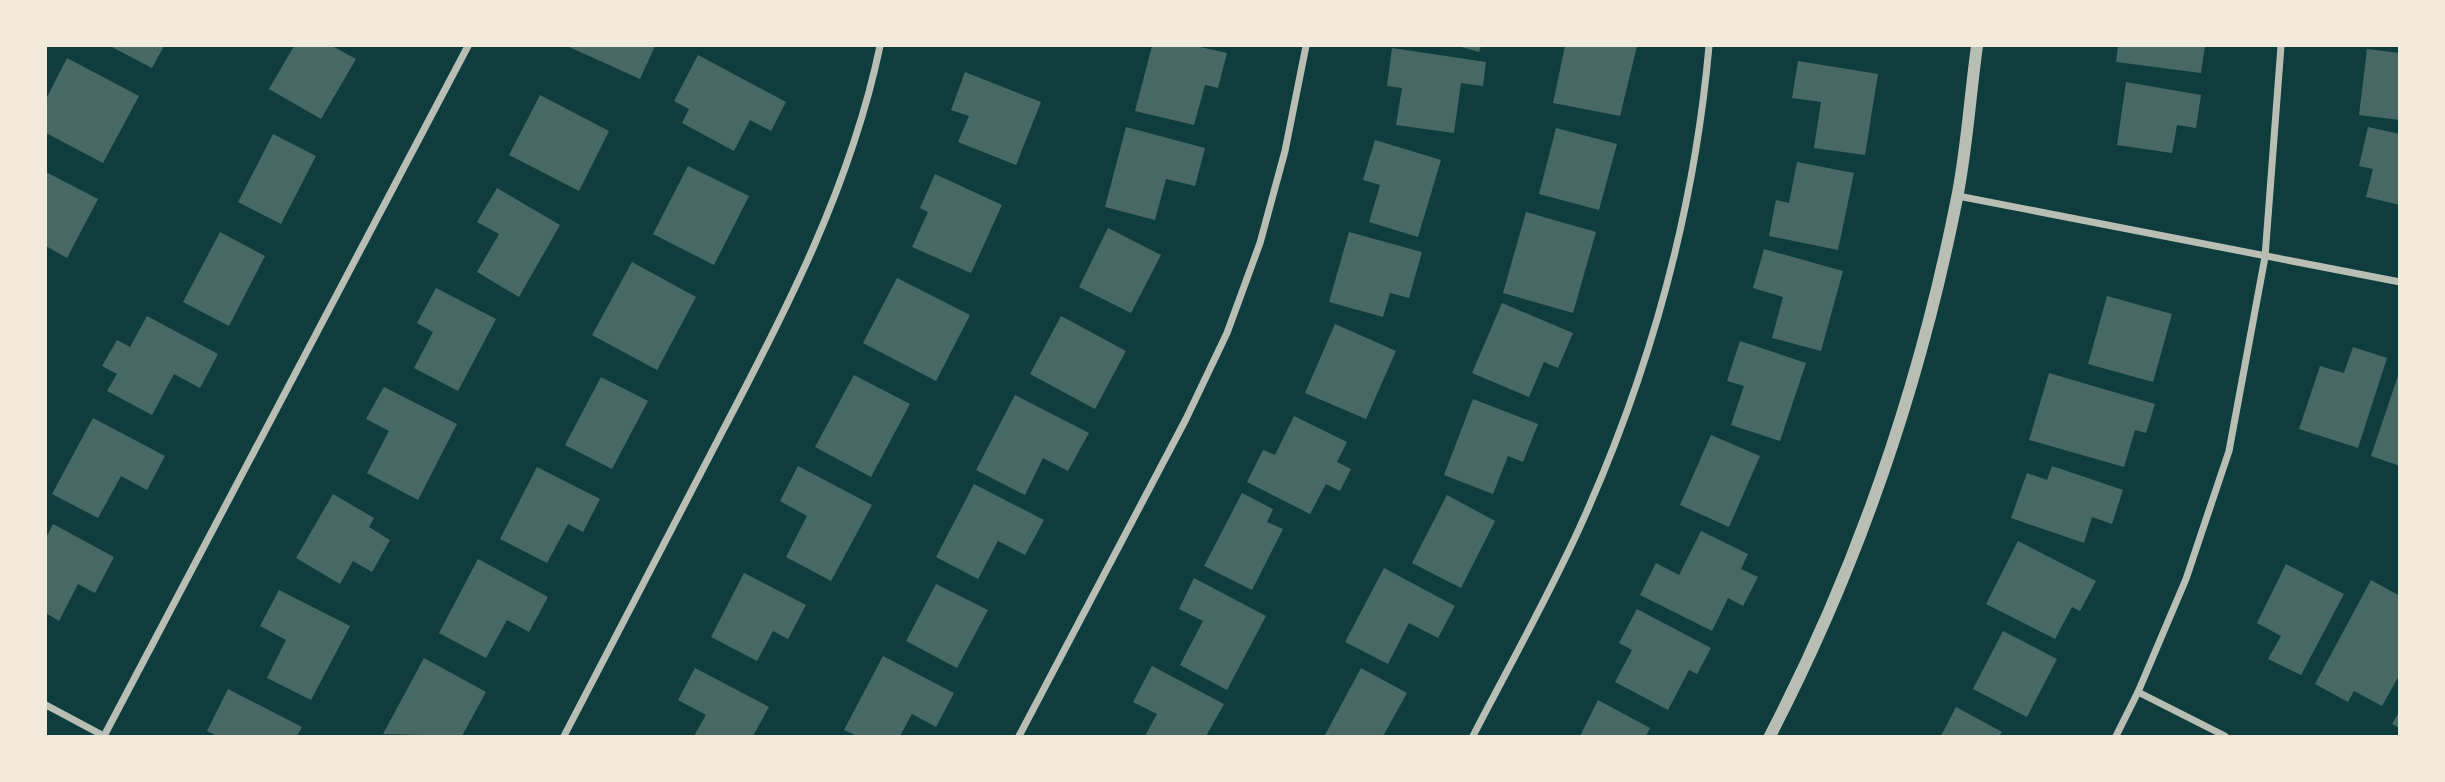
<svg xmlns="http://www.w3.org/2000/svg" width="2445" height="782" font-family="'Archivo Narrow',sans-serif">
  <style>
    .building { fill: #486865 }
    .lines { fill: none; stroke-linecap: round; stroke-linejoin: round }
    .minor { stroke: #b8beb3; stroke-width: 7 }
    .tertiary { stroke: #b8beb3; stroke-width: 12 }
  </style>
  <rect width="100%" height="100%" fill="#0f3d3e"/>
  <g class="building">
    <path d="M110,46H164L152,68Z"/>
    <path d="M294,46H332L356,59L321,119L269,89Z"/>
    <path d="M567,46H655L640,79Z"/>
    <path d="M1152,46H1196L1227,53L1218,88L1205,85L1194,125L1135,111Z"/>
    <path d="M1458,46H1481L1479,52Z"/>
    <path d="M1565,46H1637L1620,116L1553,103Z"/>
    <path d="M2118,46H2205L2201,73L2116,62Z"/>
    <path d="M1392,48L1486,62L1483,86L1461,83L1454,133L1396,125L1402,88L1387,86Z"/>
    <path d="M2367,49L2400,53V120L2359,115Z"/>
    <path d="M698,55L786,102L771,131L750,120L734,151L682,123L689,109L674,101Z"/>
    <path d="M67,58L139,96L103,163L46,133V99Z"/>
    <path d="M1798,61L1878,74L1865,155L1814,148L1821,102L1792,98Z"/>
    <path d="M965,72L1041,102L1016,165L958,142L969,116L951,110Z"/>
    <path d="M2126,82L2201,95L2196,128L2177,125L2172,153L2117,145Z"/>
    <path d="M540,95L609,131L579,191L509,155Z"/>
    <path d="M1126,127L1205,148L1195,186L1166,179L1155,220L1105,207Z"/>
    <path d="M2368,127L2400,134V205L2366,197L2373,169L2359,166Z"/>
    <path d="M1556,128L1617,144L1599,210L1539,194Z"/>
    <path d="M273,134L316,156L281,224L238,202Z"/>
    <path d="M1375,140L1441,160L1418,237L1369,222L1380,185L1363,180Z"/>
    <path d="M1797,162L1854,173L1838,250L1769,236L1776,200L1789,203Z"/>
    <path d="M688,166L749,196L714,265L653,234Z"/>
    <path d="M46,172L98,199L67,258L46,246Z"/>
    <path d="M935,174L1002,205L971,273L912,247L928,212L920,208Z"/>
    <path d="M497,188L560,225L519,297L477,272L499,234L477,222Z"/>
    <path d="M1526,212L1596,232L1573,313L1503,293Z"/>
    <path d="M1108,228L1161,255L1131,313L1079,287Z"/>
    <path d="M220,232L265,256L229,326L183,302Z"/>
    <path d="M1349,232L1422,252L1409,298L1390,293L1383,317L1329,302Z"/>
    <path d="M1764,249L1843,271L1821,351L1772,338L1783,297L1753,288Z"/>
    <path d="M632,262L696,297L657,370L592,335Z"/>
    <path d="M897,278L970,315L936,381L863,343Z"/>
    <path d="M436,288L496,319L458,391L414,368L433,332L417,323Z"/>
    <path d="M2107,296L2172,314L2153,382L2088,364Z"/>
    <path d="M1502,303L1573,333L1558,368L1544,362L1529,397L1472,373Z"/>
    <path d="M147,316L218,354L200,388L174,374L152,415L107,391L117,374L102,366L117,340L130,347Z"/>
    <path d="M1061,316L1126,351L1095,409L1030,374Z"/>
    <path d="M1335,324L1396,351L1366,419L1305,393Z"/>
    <path d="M1740,341L1806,363L1780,441L1731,425L1744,386L1727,381Z"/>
    <path d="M2353,347L2387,358L2358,448L2299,429L2320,366L2344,373Z"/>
    <path d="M2049,373L2155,404L2146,433L2135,430L2124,467L2029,440Z"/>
    <path d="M2399,373H2400V466L2371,456Z"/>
    <path d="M854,375L910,404L871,477L815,447Z"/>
    <path d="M601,377L648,401L612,469L565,445Z"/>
    <path d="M384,387L457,424L418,500L367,473L389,431L366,419Z"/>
    <path d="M1015,395L1089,433L1068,471L1043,458L1025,495L976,470Z"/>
    <path d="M1473,399L1538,424L1523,462L1508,456L1493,494L1444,475Z"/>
    <path d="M1294,416L1347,442L1337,462L1351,469L1340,491L1326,484L1310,514L1247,482L1263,450L1275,455Z"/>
    <path d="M93,418L165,456L147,490L121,476L98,518L52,494Z"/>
    <path d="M1711,435L1760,456L1729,527L1680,505Z"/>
    <path d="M798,466L872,505L831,581L786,557L807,516L780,501Z"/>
    <path d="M2052,466L2123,490L2112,524L2092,517L2084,543L2011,518L2027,473L2047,480Z"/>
    <path d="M537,467L600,499L583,532L568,524L547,563L500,539Z"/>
    <path d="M974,484L1044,520L1025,555L998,541L978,579L936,557Z"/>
    <path d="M1242,493L1273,509L1267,522L1283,529L1252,590L1204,566Z"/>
    <path d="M333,494L374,518L369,527L390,540L372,572L353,561L340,584L296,558Z"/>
    <path d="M1447,495L1495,521L1461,588L1412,563Z"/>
    <path d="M53,524L114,557L95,593L78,584L59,621L46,613V538Z"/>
    <path d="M1701,531L1748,554L1741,569L1758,577L1743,606L1728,598L1712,631L1640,595L1656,563L1679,575Z"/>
    <path d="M2018,541L2096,581L2080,611L2072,607L2055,639L1986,604Z"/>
    <path d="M478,559L548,597L529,632L507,620L486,658L439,633Z"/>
    <path d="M2286,564L2344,594L2301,675L2268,659L2281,636L2257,623Z"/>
    <path d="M1384,568L1455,606L1438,638L1409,623L1388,664L1345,642Z"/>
    <path d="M744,573L806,605L788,639L773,631L757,661L711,637Z"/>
    <path d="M1194,578L1266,616L1227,690L1180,665L1203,621L1179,609Z"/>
    <path d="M2371,580L2400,596V674L2382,706L2354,691L2348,702L2315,684Z"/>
    <path d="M936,584L988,610L957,668L906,641Z"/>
    <path d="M279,590L350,626L311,700L267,678L286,640L260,626Z"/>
    <path d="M1637,609L1711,648L1697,674L1689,670L1668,710L1615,682L1632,650L1619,643Z"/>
    <path d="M2003,631L2057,659L2027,717L1973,689Z"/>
    <path d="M883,656L954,693L936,727L912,714L900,736H857L844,730Z"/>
    <path d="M424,658L486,692L462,736L383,734Z"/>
    <path d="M1152,666L1224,704L1206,736H1145L1157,714L1133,702Z"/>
    <path d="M695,668L769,707L753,736H694L706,715L678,700Z"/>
    <path d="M1361,668L1407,693L1383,736H1327L1325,735Z"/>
    <path d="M228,689L302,727L297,736H217L207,731Z"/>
    <path d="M1598,700L1650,728L1646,736H1580Z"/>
    <path d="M1956,707L2002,732L1999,736H1941Z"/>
    <path d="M2400,711V728L2392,724Z"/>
  </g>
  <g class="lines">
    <g class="minor">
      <path d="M1958,196L2400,282"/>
      <path d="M2138,692L2225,736"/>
      <path d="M46,705L104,736"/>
      <path d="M104,736L468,46"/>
      <path d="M564,736C616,636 668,536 720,436C786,311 851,185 880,46"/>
      <path d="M1019,736L1186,419L1227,333L1260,243L1285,151L1306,46"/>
      <path d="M1473,736C1508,668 1547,599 1579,529C1649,375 1694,214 1709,46"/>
      <path d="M2116,736L2138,692L2186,579L2229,451L2265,257L2281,46"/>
    </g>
    <path class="tertiary" d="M1770,736C1858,566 1920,385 1957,198C1967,148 1970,96 1977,46"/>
  </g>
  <rect width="2445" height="782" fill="none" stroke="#f1e9da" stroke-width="94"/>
</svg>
